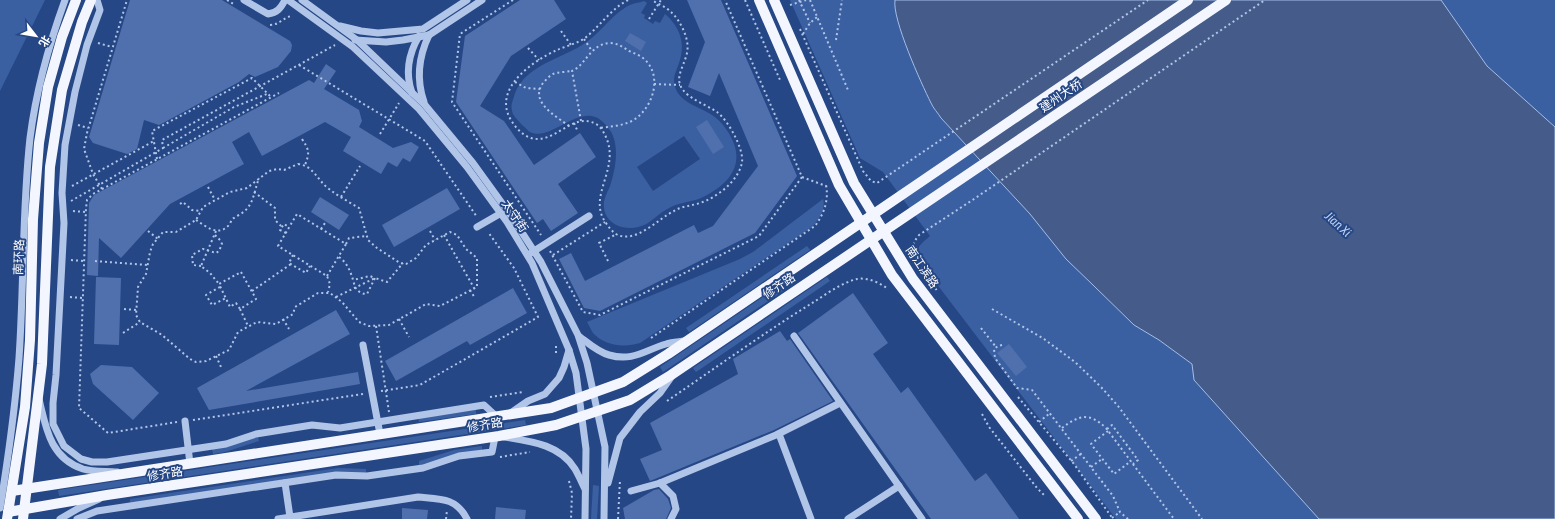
<svg xmlns="http://www.w3.org/2000/svg" width="1555" height="519" font-family="'Asap Condensed','Noto Sans SC',sans-serif">
  <style>
    .green { fill: #3b60a2; fill-rule: evenodd }
    .water { fill: #455c8a; stroke: #a5bee9 }
    .building { fill: #4f70ad }
    .lines { fill: none; stroke-linecap: round; stroke-linejoin: round }
    .path { stroke: #b1c5e8; stroke-width: 2; stroke-dasharray: 2 3; stroke-linecap: butt }
    .minor { stroke: #b1c5e8; stroke-width: 7 }
    .major { stroke: #f3f6fe; stroke-width: 10 }
    .path-bridge { stroke: #b1c5e8; stroke-width: 2; stroke-dasharray: 2 3; stroke-linecap: butt }
    .labels { text-anchor: middle; dominant-baseline: central; stroke-width: 4; stroke-linejoin: round; paint-order: stroke }
    .street-label { font-size: 12px; fill: #fff; stroke: #264785 }
    .water-label { font-size: 13px; font-style: italic; fill: #bccfef; stroke: #264785 }
  </style>
  <rect width="100%" height="100%" fill="#264785"/>
  <g class="green">
    <path d="M0,0H45L0,91Z"/>
    <path d="M790,0H895C892,19 921,83 931,103C933,108 938,113 941,118L1030,214L1066,259L1094,286L1134,325L1159,340L1192,364L1195,380L1319,519H1116L920,262C915,247 919,246 930,236L883,172L860,158Z"/>
    <path d="M1441,0H1555V127L1487,66Z"/>
    <path d="M644,1L647,3L641,13L645,15L644,18L653,24L655,21L660,23L665,14C680,27 686,44 679,63C676,72 672,77 675,87C680,103 700,107 712,115C722,121 732,136 735,147C742,171 722,188 703,197C693,202 681,202 671,207C653,215 648,232 622,227C613,225 604,217 604,207C603,200 607,193 610,186C615,171 619,151 613,136C612,132 608,128 605,124C582,98 552,143 530,132C528,131 525,127 522,125C519,121 515,118 513,114C511,108 511,105 513,100C521,66 557,61 582,45C600,35 611,14 630,5C634,3 639,3 644,1ZM684,136L700,159L653,191L637,167Z"/>
    <path d="M823,199C826,209 819,219 812,227L640,343C624,348 605,346 593,333C591,330 589,325 587,322L740,259L753,252Z"/>
    <path d="M807,246L810,250L689,332L686,328Z"/>
    <path d="M827,277L830,281L696,372L693,368Z"/>
    <path d="M782,284L786,289L663,372L660,367Z"/>
    <path d="M476,409V414L419,422L418,417Z"/>
    <path d="M525,420L526,425L59,496L58,490Z"/>
    <path d="M258,437L259,441L225,452L213,454L212,449Z"/>
    <path d="M482,446V450L419,465V461L454,450Z"/>
    <path d="M338,468L366,469V473L130,504V499Z"/>
    <path d="M593,485L599,486L597,519H591Z"/>
  </g>
  <path class="water" d="M895,0H1441L1487,66L1555,127V519H1319L1194,380L1192,364L1159,340L1134,325L1094,286L1066,259L1030,214L941,118C938,113 933,108 931,103C921,83 892,19 895,0Z"/>
  <g class="building">
    <path d="M130,0H222L290,41L292,45L291,51L278,67L255,77L249,74L239,82L163,123L159,125L144,120L137,149L127,154L93,143L89,137Z"/>
    <path d="M520,0H554L566,19L511,56L480,106L504,121L534,165L580,133L596,157L558,184L578,213L551,231L543,219L537,223L456,102L465,36Z"/>
    <path d="M687,0H721L797,176L755,233L600,311L584,308L559,259L571,253L585,281L694,225L698,233L713,226L758,166L719,73L710,96L688,87L705,42Z"/>
    <path d="M630,33L646,42L641,51L625,41Z"/>
    <path d="M326,64L336,71L324,89L359,110L362,121L359,127L393,148L411,142L419,147L410,162L403,158L397,167L388,162L381,174L343,151L351,137L325,122L262,156L249,132L232,142L244,164L170,204L121,258L99,238L98,276L87,275L89,203L94,195L309,80L314,83Z"/>
    <path d="M707,120L724,147L713,154L696,127Z"/>
    <path d="M447,188L460,209L394,247L382,225Z"/>
    <path d="M320,197L349,215L339,230L311,212Z"/>
    <path d="M96,277L121,278L119,345L94,344Z"/>
    <path d="M513,288L527,313L470,345L467,341L396,381L385,361Z"/>
    <path d="M853,293L888,343L873,354L901,393L908,387L975,481L986,473L1019,519H931L798,333Z"/>
    <path d="M336,310L350,334L246,391L358,372L360,384L209,410L197,388Z"/>
    <path d="M780,331L787,341L790,339L833,401L774,430L650,481L640,459L662,450L650,423L738,374L733,359Z"/>
    <path d="M1009,344L1027,367L1016,376L997,353Z"/>
    <path d="M101,365L132,367L159,393L133,420L93,384L90,374Z"/>
    <path d="M659,489L668,499L671,508L666,519H625L623,508L654,490Z"/>
    <path d="M496,507L526,510L525,519H495Z"/>
    <path d="M402,508L428,510L427,519H402Z"/>
  </g>
  <g class="lines">
    <g class="path">
      <path d="M227,0L235,5"/>
      <path d="M513,0L460,34L452,102L541,235"/>
      <path d="M628,0C611,9 600,26 585,38C576,44 566,46 557,50C535,60 497,85 508,114C512,124 521,135 531,138C555,145 572,111 596,124C600,126 603,131 605,135C622,168 586,196 606,223C609,228 612,231 616,234C635,245 659,218 674,211C682,206 691,206 700,203C716,198 739,181 742,162C744,149 728,120 717,112C708,106 697,102 688,95C671,81 683,70 687,53C690,40 681,21 671,12C666,7 658,4 652,0"/>
      <path d="M745,0L780,80"/>
      <path d="M799,0L810,23"/>
      <path d="M810,0L848,90"/>
      <path d="M790,5L806,0"/>
      <path d="M649,19L661,0"/>
      <path d="M270,25C280,25 284,16 293,16"/>
      <path d="M800,29L863,171L871,181L877,183L1148,0"/>
      <path d="M561,31L571,45"/>
      <path d="M803,34L810,23L817,17"/>
      <path d="M584,39L592,51"/>
      <path d="M836,40L842,0"/>
      <path d="M98,43L112,47"/>
      <path d="M528,48L539,60"/>
      <path d="M299,65L425,141L477,217"/>
      <path d="M515,82L526,88L540,89"/>
      <path d="M654,84L680,85"/>
      <path d="M581,121L572,71C586,65 590,44 610,43C617,43 623,47 629,51C634,53 639,55 643,58C663,74 654,106 635,119C625,126 612,126 600,128"/>
      <path d="M574,123L578,132"/>
      <path d="M78,125L88,128"/>
      <path d="M569,126C556,116 529,102 543,83C546,80 549,76 553,74C558,72 566,72 572,71"/>
      <path d="M380,134L399,103"/>
      <path d="M302,139C309,150 310,152 305,165"/>
      <path d="M163,148L234,107L267,94"/>
      <path d="M298,164C314,166 317,180 329,189C338,196 349,202 359,208L368,240L377,248L400,263L406,264L416,258L426,245L450,232L457,235L466,249L477,258V287L440,306L426,304L389,325L369,326L359,322L342,302L330,293H318L295,307L293,314L276,324L257,322L238,332L229,350L206,361L196,362L190,359L162,335L140,322L136,315L138,287L146,274L150,252L153,244L163,232H176L196,220L203,207L230,192L247,188L269,171L277,169L284,170Z"/>
      <path d="M802,177L826,186"/>
      <path d="M72,186L154,141"/>
      <path d="M208,187L215,200"/>
      <path d="M102,189L93,174L84,149L87,133L127,0"/>
      <path d="M254,192L275,208V220L282,227"/>
      <path d="M341,197L360,166"/>
      <path d="M71,201L163,148L162,140L335,45"/>
      <path d="M180,204L183,202L192,210L201,211"/>
      <path d="M73,211L86,212"/>
      <path d="M196,220C207,227 218,237 229,225C231,223 231,219 234,218C236,216 240,215 242,213C254,205 254,191 259,178"/>
      <path d="M321,229L325,223"/>
      <path d="M148,231L158,239"/>
      <path d="M216,231L201,266L210,273L219,284"/>
      <path d="M430,231L435,240"/>
      <path d="M286,233L280,230L284,224L289,227"/>
      <path d="M444,235L474,288"/>
      <path d="M346,244L349,238L367,236"/>
      <path d="M550,251L583,312L600,315L759,236L802,177L725,0"/>
      <path d="M293,255L289,263L306,273L310,266"/>
      <path d="M553,255L605,222"/>
      <path d="M339,257C349,264 352,276 355,287C358,292 362,294 367,294L375,278L370,276L353,280"/>
      <path d="M915,259C911,249 912,244 919,235L974,199L1265,0"/>
      <path d="M71,260L84,261"/>
      <path d="M95,261L147,265"/>
      <path d="M608,261L599,243L617,234"/>
      <path d="M918,264L938,292"/>
      <path d="M201,266L193,265L192,255L203,249L216,253L219,251L222,244L220,240L215,235"/>
      <path d="M241,272L256,299L240,309L236,303L230,307L219,284Z"/>
      <path d="M327,276L346,244L297,214L278,246L327,276L330,284L328,292"/>
      <path d="M220,287L206,295L212,305L226,298"/>
      <path d="M470,290L475,298"/>
      <path d="M252,291L291,264"/>
      <path d="M70,297L83,298"/>
      <path d="M336,297L375,278L387,282L403,263"/>
      <path d="M124,309L136,310"/>
      <path d="M240,309L248,326"/>
      <path d="M992,309L1044,339L1075,362L1101,387L1118,406L1202,519"/>
      <path d="M283,319L289,329"/>
      <path d="M399,319L409,337"/>
      <path d="M376,326L389,412"/>
      <path d="M981,328L996,347"/>
      <path d="M123,333L140,322"/>
      <path d="M651,338L815,226C824,214 829,200 826,185"/>
      <path d="M1002,345L998,346L994,349L995,358L1017,388L1032,390L1113,496L1120,512L1128,519"/>
      <path d="M556,346V355"/>
      <path d="M216,356L221,367"/>
      <path d="M381,391L420,385L538,317L514,268L488,232"/>
      <path d="M490,397L523,392"/>
      <path d="M1018,397L1074,464L1113,519"/>
      <path d="M667,401C714,369 761,335 809,305C824,296 840,283 857,279C868,277 880,283 888,289"/>
      <path d="M982,414L989,427L1037,488L1045,496"/>
      <path d="M193,420L363,394"/>
      <path d="M177,422L108,433L79,408L86,208L87,200L93,194L279,93"/>
      <path d="M1039,422L1050,413"/>
      <path d="M1062,428C1079,415 1089,412 1106,428L1174,519"/>
      <path d="M1107,429L1112,425L1138,460L1133,464"/>
      <path d="M1108,431L1091,444L1114,474L1131,461"/>
      <path d="M500,457L530,452"/>
      <path d="M1071,461L1081,454"/>
      <path d="M1091,467L1102,459"/>
      <path d="M569,481L572,493L571,519"/>
      <path d="M1112,518L1120,512"/>
      <path d="M446,519L447,510"/>
      <path d="M618,519L620,480"/>
    </g>
    <g class="minor">
      <path d="M97,0L100,10L87,45L75,92L65,145L62,193L64,223L56,375L53,403V424L64,446L81,459L92,462H107L226,444L256,434L312,425L340,428L484,405L497,417"/>
      <path d="M244,0L268,14C277,13 281,8 285,0"/>
      <path d="M288,0L353,47L419,109L467,167L507,222L532,263L569,350L576,373L586,449L585,519"/>
      <path d="M302,0L357,40L425,105L473,163L512,217L541,262L578,335L587,363L605,447L604,519"/>
      <path d="M340,26L361,31L378,33L423,29L467,0"/>
      <path d="M355,40L386,42L403,40L429,35L482,0"/>
      <path d="M412,93C405,73 409,53 419,36"/>
      <path d="M424,102C416,79 418,58 429,35"/>
      <path d="M477,227L503,212"/>
      <path d="M531,253L589,216"/>
      <path d="M794,336L922,519"/>
      <path d="M580,337C588,343 598,352 609,355C633,362 645,350 666,344C672,342 678,342 685,341"/>
      <path d="M363,345L380,434"/>
      <path d="M39,399C46,428 50,458 83,469C93,472 106,471 117,472"/>
      <path d="M509,414L528,401L545,394L559,378L564,367L569,350"/>
      <path d="M185,421L190,464"/>
      <path d="M779,434L811,519"/>
      <path d="M504,437C529,441 560,444 575,469C579,476 582,483 585,489"/>
      <path d="M285,483L290,517"/>
      <path d="M608,483L620,438L640,412L660,393L672,376"/>
      <path d="M660,483L673,496L676,509L671,519"/>
      <path d="M631,491L660,483L776,435L840,403"/>
      <path d="M0,508C8,459 15,409 19,358C24,285 22,211 30,138C36,91 49,44 65,0"/>
      <path d="M60,519L79,508L99,499"/>
      <path d="M77,519L97,511L336,475L367,476L423,468L459,456L492,452L495,437"/>
      <path d="M278,519L418,497C439,499 456,497 467,519"/>
      <path d="M848,519L899,486"/>
    </g>
    <g class="major">
      <path d="M759,0L839,185L892,275L1078,519"/>
      <path d="M774,0L854,183L913,279L1096,519"/>
      <path d="M12,491L551,408L623,382L668,354L1188,0"/>
      <path d="M8,512L107,495L499,436L556,425L630,400L671,375L1226,0"/>
      <path d="M7,519L25,407L30,340L33,219L39,143L48,87L62,37L76,0"/>
      <path d="M23,519L42,364L50,167L62,90L82,22L91,0"/>
    </g>
    <path class="path-bridge" d="M157,159L152,131L252,78L271,97"/>
  </g>
  <g class="labels">
    <g class="street-label">
      <text transform="translate(1061 96) rotate(-34)">建州大桥</text>
      <text transform="translate(515 216) rotate(56)">太守街</text>
      <text transform="translate(19 257) rotate(-88)">南环路</text>
      <text transform="translate(922 267) rotate(56)">南江滨路</text>
      <text transform="translate(779 286) rotate(-34)">修齐路</text>
      <text transform="translate(485 425) rotate(-9)">修齐路</text>
      <text transform="translate(165 474) rotate(-9)">修齐路</text>
    </g>
    <g class="water-label">
      <text transform="translate(1338 224) rotate(42)">Jian Xi</text>
    </g>
  </g>
  <g transform="translate(36 36) rotate(121)" stroke="#264785" stroke-width="3" paint-order="stroke">
  <path d="M0-3L7 15L0 10L-7 15Z" fill="#ffffff"/>
  <text y="-6" font-size="11" font-weight="bold" text-anchor="middle" fill="#ffffff">北</text>
  </g>
</svg>
